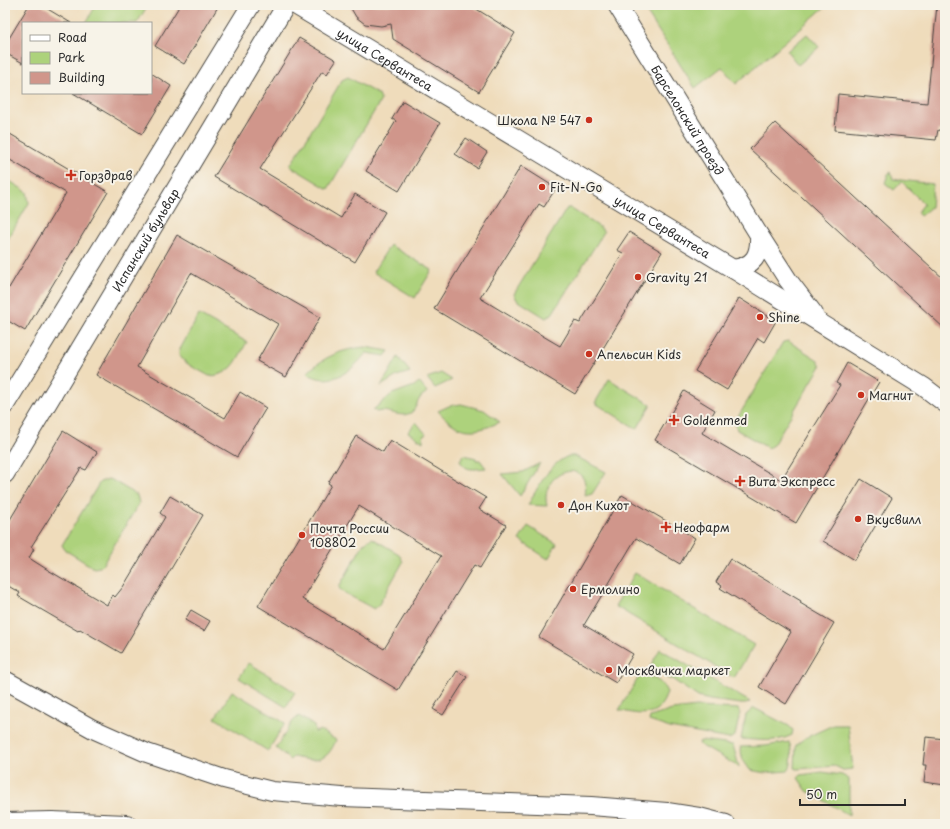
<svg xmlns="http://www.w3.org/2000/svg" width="950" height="829" font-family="'Playpen Sans',sans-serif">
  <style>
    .green { fill: #add27c; stroke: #6c7e54 }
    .building { fill: #d0968b; fill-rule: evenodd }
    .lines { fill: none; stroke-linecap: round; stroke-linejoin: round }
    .minor-casing { stroke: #484641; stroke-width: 20 }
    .minor { stroke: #fff; stroke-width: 18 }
    .poi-dot { fill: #c8321e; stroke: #f7f3e8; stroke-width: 1.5 }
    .labels { text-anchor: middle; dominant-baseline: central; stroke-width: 4; stroke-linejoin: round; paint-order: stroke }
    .street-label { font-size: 12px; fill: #2b2b2b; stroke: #f7f3e8 }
    .poi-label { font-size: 12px; fill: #2b2b2b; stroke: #f7f3e8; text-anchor: start }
  </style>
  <rect width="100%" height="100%" fill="#f7f3e8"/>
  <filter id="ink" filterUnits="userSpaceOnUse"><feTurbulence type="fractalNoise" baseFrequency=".025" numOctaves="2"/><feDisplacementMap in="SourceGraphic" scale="8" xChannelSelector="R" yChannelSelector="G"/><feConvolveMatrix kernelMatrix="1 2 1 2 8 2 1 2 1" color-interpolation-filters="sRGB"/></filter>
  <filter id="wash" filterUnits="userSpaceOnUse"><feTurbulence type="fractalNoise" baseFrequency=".012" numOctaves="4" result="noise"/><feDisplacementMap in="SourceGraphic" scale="16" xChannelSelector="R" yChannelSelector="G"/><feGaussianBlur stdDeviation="0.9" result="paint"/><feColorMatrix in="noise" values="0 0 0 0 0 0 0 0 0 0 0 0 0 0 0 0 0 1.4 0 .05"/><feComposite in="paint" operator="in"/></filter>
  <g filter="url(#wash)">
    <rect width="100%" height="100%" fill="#efdcbb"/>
    <g class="green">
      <path d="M96,5H148L137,23H86Z"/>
      <path d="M642,5H827L736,84L722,67L695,88Z"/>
      <path d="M807,34L819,47L798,65L787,51Z"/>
      <path d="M348,77L379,95L381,100L328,189L290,166L342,80Z"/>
      <path d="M891,172L893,179L933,184L931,207L920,216L917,213L924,204L902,182L894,190L885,183L888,174Z"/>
      <path d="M5,178L27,192L29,203L5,244Z"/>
      <path d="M567,208H570L601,228L604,232L552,314L546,318L517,300L514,294Z"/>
      <path d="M390,245L432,270L415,298L373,272Z"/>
      <path d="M199,315L247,342C236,361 233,375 209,376C200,370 179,363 179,351Z"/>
      <path d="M788,341L818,360L821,366L773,445L768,448L737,430L735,422L783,342Z"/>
      <path d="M365,347L389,351L385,356L366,353C352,372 329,388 307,373C323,357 342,349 365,347Z"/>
      <path d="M398,357L410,372L397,376L381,386Z"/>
      <path d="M441,373L452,380L435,388L427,378Z"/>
      <path d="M609,379L651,405L637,429L595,403Z"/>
      <path d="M419,382L427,392C425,394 421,396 420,398C417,402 416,408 412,412C401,420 388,408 377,412L373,410L392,394L414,386Z"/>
      <path d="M461,404L484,410L500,422C472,435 458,433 438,411L449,406Z"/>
      <path d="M416,422L426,434L423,437V442L408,432Z"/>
      <path d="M464,455L476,458V460H480L486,468C476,469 464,472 460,460Z"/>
      <path d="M569,456H575L606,472L592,494L585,496C592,455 538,470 547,506L528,505C537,489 550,462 569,456Z"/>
      <path d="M540,463L520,496L502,474L523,472Z"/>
      <path d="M108,479L112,480L137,495L139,503L103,564L100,567L94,568L65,550L62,545L100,482Z"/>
      <path d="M528,526L557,544L548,559L519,540Z"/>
      <path d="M372,538L399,554L403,562L378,606L374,609L341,591L339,587L364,543Z"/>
      <path d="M635,573L754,645L734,678L615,606Z"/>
      <path d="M660,649L750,702L746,704H741L710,700L698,697L672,679H668L665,674L657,672L650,667Z"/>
      <path d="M249,663L295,692L286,707L239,678Z"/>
      <path d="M640,675C653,676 661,680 667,692C660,718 641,716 619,710Z"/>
      <path d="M232,691L285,723L268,751L215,718Z"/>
      <path d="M697,707L738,709L740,713L735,736L729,739L670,728L649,721L650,717L672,710Z"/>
      <path d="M754,708L789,726L793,730L792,735C777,743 758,740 741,739L746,715Z"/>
      <path d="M299,716L314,726L315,732L320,730L336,740C327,763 315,762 293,757L290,760L276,748L293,721Z"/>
      <path d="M833,725H848L853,769L843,770L835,766L797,769L795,768L796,745L805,738Z"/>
      <path d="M701,741L733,745L739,767L700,745L699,742Z"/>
      <path d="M789,742C792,748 793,766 788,771L765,773L750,770L743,760L740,747L765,746Z"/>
      <path d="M822,772L842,775L849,779V815L807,791L798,778L801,775Z"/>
    </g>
    <g id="blocks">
      <g class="building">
        <path d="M29,5H41L71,23H23V63L5,53V45Z"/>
        <path d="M180,5H219L184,64L155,46Z"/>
        <path d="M349,5H470L515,33L479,92L393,39L391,24L381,26L365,24L356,17Z"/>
        <path d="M937,5H945V131L938,130L936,140L835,130L838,94L927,103Z"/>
        <path d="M299,38L336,60L327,74L322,71L260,169L341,218L355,194L385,212L355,262L214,177Z"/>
        <path d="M151,73L171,86L142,134L73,93H151Z"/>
        <path d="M403,101L440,123L399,191L366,171L396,121L392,119Z"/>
        <path d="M775,123L945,280V329L750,149Z"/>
        <path d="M5,131L108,192L25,331L5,319V286L9,288L66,193L5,157Z"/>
        <path d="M466,138L487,152L477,168L455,154Z"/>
        <path d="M521,166L556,188L544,207L539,204L480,298L548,339L560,346L575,321L580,323L623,253L617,250L629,232L662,252L575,394L434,309Z"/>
        <path d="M177,235L320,317L286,377L257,361L278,324L191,273L137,367L225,418L240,392L266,408L237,457L96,375Z"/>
        <path d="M739,298L776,321L764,342L758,338L727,390L695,371Z"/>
        <path d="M847,363L879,382L796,523L655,440L684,391L715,410L702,433L781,480L840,385L836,383Z"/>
        <path d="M63,431L97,452L86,470L81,468L31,547L34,549L29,558L48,570L107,605L113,595L115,597L123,587L165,517L160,513L170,496L203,515L121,653L80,629L78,631L18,596L20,593L5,584V528Z"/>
        <path d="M356,436L383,452L390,440L486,498L479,509L506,525L480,568L474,565L398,690L258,606L331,485L328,483ZM359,506L441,556L384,649L302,599Z"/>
        <path d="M861,479L892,498L855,560L823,541Z"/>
        <path d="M622,495L695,538L680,564L636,538L584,625L633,654L616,683L539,637Z"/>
        <path d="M730,559L801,601L800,603L834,623L786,704L759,687L791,632L720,588L722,586L716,582Z"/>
        <path d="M191,610L210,621L204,631L185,620Z"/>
        <path d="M457,671L467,677L443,715L433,709Z"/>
        <path d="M926,737L945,739V785L924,782L926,765H923Z"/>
      </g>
    </g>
  </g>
  <g filter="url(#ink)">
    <use href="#blocks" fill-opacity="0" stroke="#484641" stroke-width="1"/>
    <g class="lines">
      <defs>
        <g id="minor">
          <path id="s1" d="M295,5L728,266L924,387L945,403"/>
          <path id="s2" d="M617,5L759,235L788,280L814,314"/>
          <path d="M733,269C754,266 760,256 759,235"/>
          <path d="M5,405L251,5"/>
          <path id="s3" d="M5,474L286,5"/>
          <path d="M5,680L93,729L147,753L224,779L272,791L342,797L591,806L667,812L699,817L726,824"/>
          <path d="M5,822L52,821L127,824"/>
        </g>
      </defs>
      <use href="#minor" class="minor-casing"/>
      <use href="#minor" class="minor"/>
    </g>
  </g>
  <g class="poi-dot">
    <circle cx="589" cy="120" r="4"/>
    <path d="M69 169h4v4h4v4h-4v4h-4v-4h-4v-4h4z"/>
    <circle cx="542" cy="187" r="4"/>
    <circle cx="638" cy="277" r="4"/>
    <circle cx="760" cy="317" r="4"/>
    <circle cx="589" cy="354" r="4"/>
    <circle cx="861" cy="395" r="4"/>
    <path d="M672 414h4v4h4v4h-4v4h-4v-4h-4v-4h4z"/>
    <path d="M738 475h4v4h4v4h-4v4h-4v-4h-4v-4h4z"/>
    <circle cx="561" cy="505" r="4"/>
    <circle cx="858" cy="519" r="4"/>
    <path d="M664 521h4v4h4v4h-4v4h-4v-4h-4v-4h4z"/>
    <circle cx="302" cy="535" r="4"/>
    <circle cx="573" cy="589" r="4"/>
    <circle cx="609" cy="670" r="4"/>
  </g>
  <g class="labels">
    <g class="street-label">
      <text stroke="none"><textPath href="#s1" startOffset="105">улица Сервантеса</textPath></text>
      <text stroke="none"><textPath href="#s2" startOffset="135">Барселонский проезд</textPath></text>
      <text stroke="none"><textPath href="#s1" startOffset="429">улица Сервантеса</textPath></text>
      <text stroke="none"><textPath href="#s3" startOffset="273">Испанский бульвар</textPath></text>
    </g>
    <g class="poi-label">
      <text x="581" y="120" text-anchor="end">Школа № 547</text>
      <text x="79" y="175">Горздрав</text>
      <text x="550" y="187">Fit-N-Go</text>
      <text x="646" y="277">Gravity 21</text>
      <text x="768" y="317">Shine</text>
      <text x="597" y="354">Апельсин Kids</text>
      <text x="869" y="395">Магнит</text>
      <text x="683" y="420">Goldenmed</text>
      <text x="748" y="481">Вита Экспресс</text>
      <text x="569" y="505">Дон Кихот</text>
      <text x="866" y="519">Вкусвилл</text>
      <text x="674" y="527">Неофарм</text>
      <text x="310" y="528">Почта России<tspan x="310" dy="14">108802</tspan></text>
      <text x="581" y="589">Ермолино</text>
      <text x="617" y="670">Москвичка маркет</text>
    </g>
  </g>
  <rect width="950" height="829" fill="none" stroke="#f7f3e8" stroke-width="20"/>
  <rect x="22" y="22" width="130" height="72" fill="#f7f3e8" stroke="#a5a39c"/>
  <rect x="30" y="35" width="20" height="6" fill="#ffffff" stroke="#a5a39c"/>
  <text x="58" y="42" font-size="12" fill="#2b2b2b">Road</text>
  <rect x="30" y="52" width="20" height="12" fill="#add27c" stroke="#a5a39c"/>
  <text x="58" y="62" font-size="12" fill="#2b2b2b">Park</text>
  <rect x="30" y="72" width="20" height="12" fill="#d0968b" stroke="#a5a39c"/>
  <text x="58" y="82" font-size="12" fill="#2b2b2b">Building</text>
  <path d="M800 799v6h105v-6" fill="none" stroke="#2b2b2b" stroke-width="2"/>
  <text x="806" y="799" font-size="12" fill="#2b2b2b" stroke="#f7f3e8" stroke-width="3" paint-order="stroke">50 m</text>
</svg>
